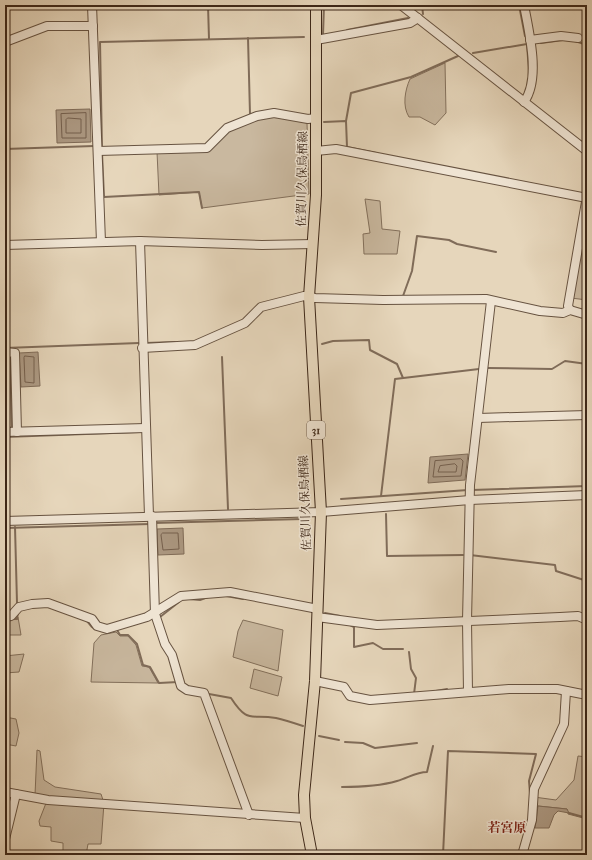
<svg xmlns="http://www.w3.org/2000/svg" width="592" height="860" font-family="'IM FELL French Canon','Noto Serif JP',serif">
  <style>
    .green { fill: #c9b89f; stroke: #83705c }
    .water { fill: #ad9a84; stroke: #806c59 }
    .lines { fill: none; stroke-linecap: round; stroke-linejoin: round }
    .shore { stroke: #75604e; stroke-width: 1 }
    .stream { stroke: #806c59; stroke-width: 2 }
    .minor-casing { stroke: #675341; stroke-width: 10 }
    .major-casing { stroke: #3d2718; stroke-width: 12 }
    .minor { stroke: #efe4d3; stroke-width: 8 }
    .major { stroke: #e6d6bb; stroke-width: 10 }
    .labels { text-anchor: middle; dominant-baseline: central; stroke-width: 3; stroke-linejoin: round; paint-order: stroke }
    .shield { fill: #efe4d3; stroke: #726050; stroke-width: 1 }
    .shield-label { font-size: 11px; font-weight: bold; fill: #3d2718 }
    .street-label { font-size: 12px; fill: #3d2718; stroke: #efe4d3 }
    .neighbourhood-label { font-size: 13px; font-weight: bold; fill: #7a1f14; stroke: #efe4d3 }
  </style>
  <rect width="100%" height="100%" fill="#e6d6bb"/>
  <filter id="stains"><feTurbulence type="fractalNoise" baseFrequency=".005" numOctaves="4"/><feColorMatrix values="0 0 0 0 .2 0 0 0 0 .09 0 0 0 0 .02 0 0 0 .5 -.17"/></filter>
  <radialGradient id="worn" r=".72"><stop offset=".6" stop-color="#630" stop-opacity="0"/><stop offset="1" stop-color="#630" stop-opacity=".3"/></radialGradient>
  <g class="green">
    <path d="M445,63L446,113L435,125L420,117H409C402,106 405,90 410,79Z"/>
    <path d="M273,116L307,123L309,194L202,208L199,192L159,195L157,152L209,149L227,130L257,118Z"/>
    <path d="M365,199L380,201L382,229L400,231L397,254H364L363,234L370,233Z"/>
    <path d="M580,247L584,249L587,263V300L571,298Z"/>
    <path d="M18,617L21,635H5V619Z"/>
    <path d="M243,620L283,630L278,671L233,657L238,631Z"/>
    <path d="M116,632L120,636H128L136,645L142,666L149,667L158,683L91,682L94,643L101,635Z"/>
    <path d="M24,654L19,672L5,673V656Z"/>
    <path d="M254,669L282,677L278,696L250,688Z"/>
    <path d="M5,717L16,719L19,733L16,746L5,744Z"/>
    <path d="M37,750L40,751L44,780L55,787L101,794L104,803L101,844H88L86,855H63V843L51,841V827L40,826L39,821L48,798L35,795Z"/>
    <path d="M578,756L587,757V819L568,814L567,809L538,806L537,808H533L534,797L556,800L574,780Z"/>
  </g>
  <g class="water">
    <path d="M90,109L91,142L57,143L56,110Z"/>
    <path d="M38,352L40,386L21,387L19,353Z"/>
    <path d="M468,454L465,480L428,483L430,457Z"/>
    <path d="M183,528L184,554L158,555L157,529Z"/>
    <path d="M538,806L567,809L569,813L558,811L554,815L549,828H535Z"/>
  </g>
  <g class="lines">
    <g class="shore">
      <path d="M86,113V138H62L61,114Z"/>
      <path d="M68,118L81,119V133H66V120Z"/>
      <path d="M25,356L34,357V383L25,382L24,358Z"/>
      <path d="M461,459L463,461L461,476L433,477L435,461Z"/>
      <path d="M455,464L457,466L456,472H438L440,466Z"/>
      <path d="M163,533H178L179,549L163,550L161,535Z"/>
    </g>
    <g class="stream">
      <path d="M208,5L209,39"/>
      <path d="M324,5L323,35H325"/>
      <path d="M422,5L423,14"/>
      <path d="M519,5L525,36"/>
      <path d="M347,30L408,18"/>
      <path d="M248,38L250,114"/>
      <path d="M575,41L587,45"/>
      <path d="M541,43L563,40"/>
      <path d="M473,53L527,44L529,72"/>
      <path d="M346,121L351,93L411,77L458,56"/>
      <path d="M324,122L346,121L347,147L376,153"/>
      <path d="M5,149L94,146"/>
      <path d="M102,149L100,42L304,37"/>
      <path d="M102,153L104,197L199,192L202,208"/>
      <path d="M582,193L585,192L587,182"/>
      <path d="M403,296L412,271L417,236L449,240L457,244L496,252"/>
      <path d="M146,343L175,342"/>
      <path d="M322,344L333,341L369,340L370,350L397,364L403,378"/>
      <path d="M5,348L139,343"/>
      <path d="M222,357L228,509"/>
      <path d="M488,368L552,369L565,361L587,364"/>
      <path d="M5,427L12,428L10,355"/>
      <path d="M5,437L140,432"/>
      <path d="M472,490L587,486"/>
      <path d="M381,496L395,379L479,369"/>
      <path d="M341,499L468,490"/>
      <path d="M386,514L387,556L463,555"/>
      <path d="M154,523L303,519"/>
      <path d="M15,527L17,603"/>
      <path d="M5,528L150,524"/>
      <path d="M470,555L555,565L556,571L587,581"/>
      <path d="M226,596L243,599"/>
      <path d="M189,599L200,600L208,597"/>
      <path d="M325,613L340,616"/>
      <path d="M160,617L179,602"/>
      <path d="M12,619H17L18,612"/>
      <path d="M87,621L92,627L95,629"/>
      <path d="M348,624L354,627V647L373,643L383,649H403"/>
      <path d="M117,630L120,635H128L137,644L143,665L150,667L159,683L178,682"/>
      <path d="M409,652L411,669L416,678L414,694"/>
      <path d="M436,691L447,689"/>
      <path d="M209,694L231,698C248,724 250,714 276,718C285,720 294,723 303,726"/>
      <path d="M319,736L339,740"/>
      <path d="M345,742L363,743L375,748L417,743"/>
      <path d="M342,787C360,787 380,786 397,781C408,778 416,772 427,772L433,746"/>
      <path d="M569,813L587,818"/>
      <path d="M443,855L448,751L536,754L529,781L530,793"/>
    </g>
    <defs>
      <g id="minor">
        <path d="M92,5L101,242"/>
        <path d="M401,5L587,151"/>
        <path d="M316,40L410,23L418,18"/>
        <path d="M530,40L561,36L578,38"/>
        <path d="M5,42L47,26H93"/>
        <path d="M524,102C541,79 529,32 524,5"/>
        <path d="M98,151L207,148L227,128L257,116L274,113L308,119L316,118"/>
        <path d="M316,151L336,149L587,198"/>
        <path d="M140,241L149,516"/>
        <path d="M5,245L140,241L262,245L313,244"/>
        <path d="M570,310L568,306L587,196"/>
        <path d="M142,348L195,345L245,323L261,307L304,296L315,298L383,300L486,299L540,311L563,313L570,310L587,315"/>
        <path d="M5,352L15,353L17,432"/>
        <path d="M478,418L587,415"/>
        <path d="M5,432L145,428"/>
        <path d="M152,516L155,614L165,644L172,655L181,686L187,690L204,693L249,815"/>
        <path d="M5,521L321,512L470,500L587,495"/>
        <path d="M5,617L11,616L19,607L32,604L48,603L92,619L97,626L107,629L147,617L181,596L230,592L318,609"/>
        <path d="M317,617L377,625L560,617L578,616L587,620"/>
        <path d="M315,681L344,687L350,696L370,700L509,689H557L587,695"/>
        <path d="M468,692L467,621L470,485L491,301"/>
        <path d="M5,792L48,800L305,818"/>
        <path d="M5,839L16,794"/>
        <path d="M522,855L532,820L534,789L564,724L566,691"/>
      </g>
      <path id="major" d="M312,855L305,818L304,795L315,681L321,512L309,297L316,195V5"/>
    </defs>
    <use href="#minor" class="minor-casing"/>
    <use href="#major" class="major-casing"/>
    <use href="#minor" class="minor"/>
    <use href="#major" class="major"/>
  </g>
  <g class="labels">
    <rect class="shield" x="307" y="421" width="18" height="18" rx="3"/>
    <g class="shield-label">
      <text x="316" y="430">31</text>
    </g>
    <g class="street-label">
      <text transform="translate(302 179) rotate(-89)">佐賀川久保鳥栖線</text>
      <text transform="translate(305 503) rotate(-92)">佐賀川久保鳥栖線</text>
    </g>
    <g class="neighbourhood-label">
      <text x="507" y="827">若宮原</text>
    </g>
  </g>
  <rect width="592" height="860" fill="none" stroke="#e6d6bb" stroke-width="20"/>
  <rect x="6" y="6" width="580" height="848" fill="none" stroke="#3d2718" stroke-width="2"/>
  <rect x="10" y="10" width="572" height="840" fill="none" stroke="#3d2718"/>
  <rect width="100%" height="100%" filter="url(#stains)"/>
  <rect width="100%" height="100%" fill="url(#worn)"/>
</svg>
